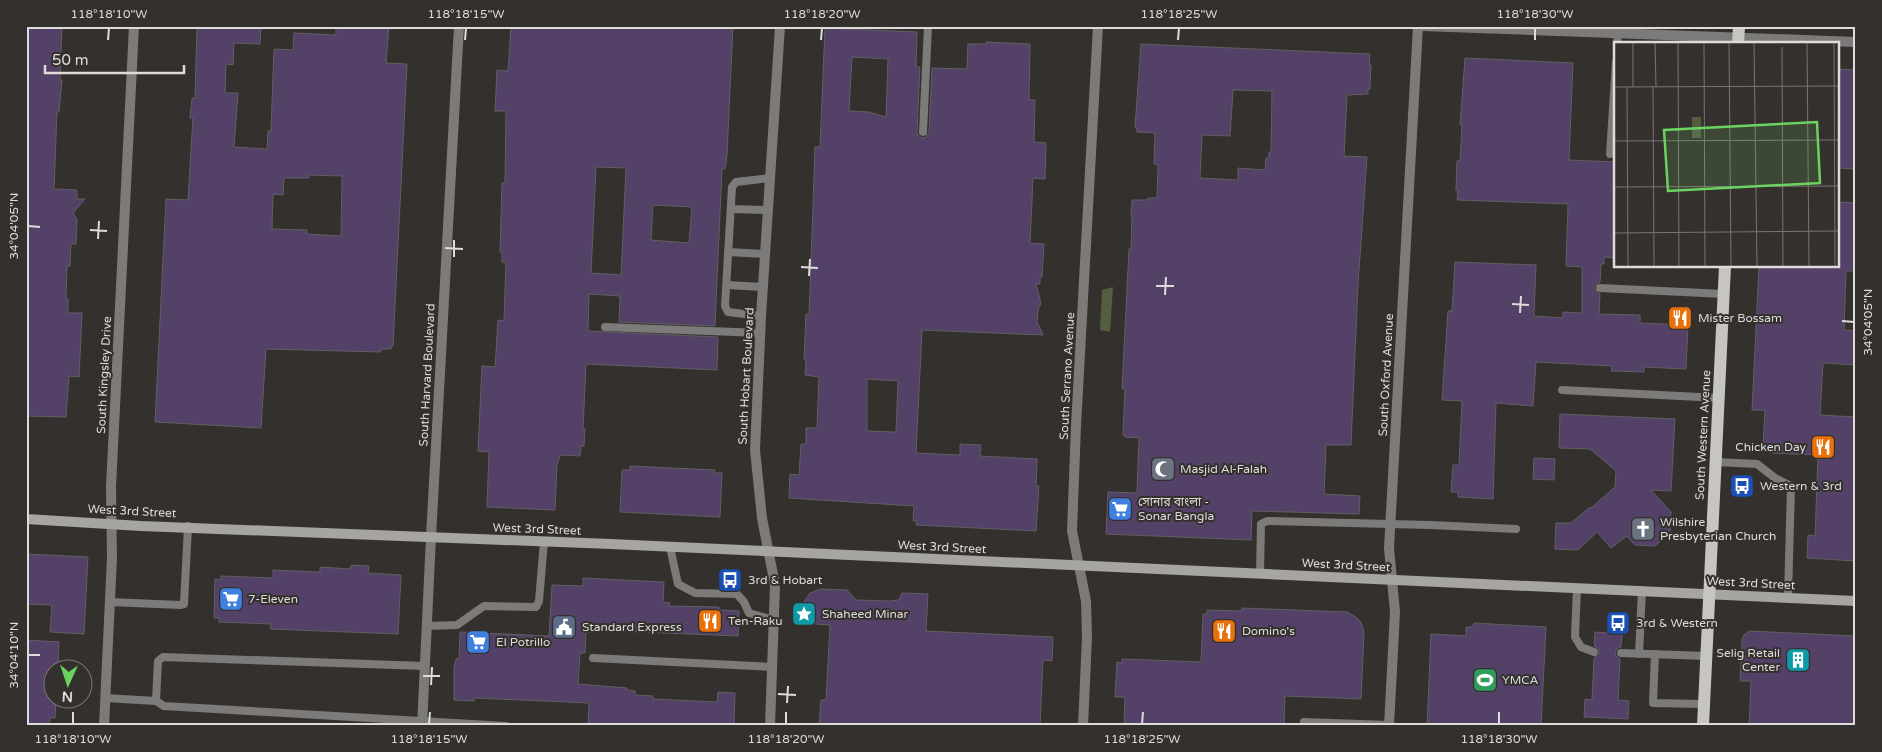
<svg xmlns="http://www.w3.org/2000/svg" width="1882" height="752" font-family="'Varela Round','Noto Sans Bengali',sans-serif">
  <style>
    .green { fill: #545c42 }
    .building { fill: #544167; stroke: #615f64; fill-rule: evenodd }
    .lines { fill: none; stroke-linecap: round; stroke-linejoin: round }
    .service { stroke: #7c7b79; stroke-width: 8 }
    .minor { stroke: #7c7b79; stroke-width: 10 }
    .tertiary { stroke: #7c7b79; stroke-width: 10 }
    .secondary { stroke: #a6a5a1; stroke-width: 10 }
    .primary { stroke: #c7c5c0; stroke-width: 12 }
    .ticks { fill: none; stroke: #dedcda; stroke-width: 2 }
    .labels { text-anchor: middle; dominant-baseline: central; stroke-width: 4; stroke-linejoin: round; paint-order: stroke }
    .poi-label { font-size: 12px; fill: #dedcda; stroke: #34302d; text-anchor: start }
    .street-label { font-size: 12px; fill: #dedcda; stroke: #34302d }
    .inset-road { fill: none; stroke: #787572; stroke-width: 1 }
    .view { fill: #6cd362; fill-opacity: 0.15; stroke: #6cd362; stroke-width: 2.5 }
    .inset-edge { fill: none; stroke: #dedcda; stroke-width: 2.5 }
    .neatline { fill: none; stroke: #dedcda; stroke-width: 2 }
    .ticks-label { font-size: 12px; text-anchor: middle; fill: #dedcda }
  </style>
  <rect width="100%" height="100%" fill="#34302d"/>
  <path class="green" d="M1113,287L1110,332L1100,330L1102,290Z"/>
  <g class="building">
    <path d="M26,26H62L60,80H62L59,112H57L54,189L77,190V199H85L73,213L77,219L76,244H71L70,266H67L66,299H68V313H82L79,377L69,376L66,417L26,416Z"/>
    <path d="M197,26H261L260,44L234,43L233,65L226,64L225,93H238L234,147L267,149L268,131H271L274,49L293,50L294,33L336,35V26H389L386,63L407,64L393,346H391V349H381V352L266,349L261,428L155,422L166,199L188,200L193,118H190L192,98H195ZM309,175L342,176L341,236L307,234V230L272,229L273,194L283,195L284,178H309Z"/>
    <path d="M511,26H668L699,28V26H733L727,155L725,169H722L715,326L619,322L620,296L589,294L588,331L718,337L717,370L586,364L583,429H585L584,446H581L580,456L560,455L557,466L555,510L487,507L489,452L478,451L482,366L495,367L498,320L504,321L506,262H502V252H500L502,183H505L506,111H495L497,70L508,71ZM596,167L626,168L621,275L591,273ZM653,205L692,207L689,243L651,240Z"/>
    <path d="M825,28L917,32L916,67H920L917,132L918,135L922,138L926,137L929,132L932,68L967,69L968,44H986V42L1030,44L1029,100H1035L1034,142L1046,143L1045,179L1033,178L1030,243L1044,244L1042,277H1040V284H1036L1041,303L1038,310L1037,322L1043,335L922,330L916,453L960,455V444L981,445L980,456L1037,459L1036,486H1039L1036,531L916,525L917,521H913L914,506L789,498L790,474L799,475L801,444H806V428H817L819,377L805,375L806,359H804L806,314H809L810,291L815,147H820ZM852,57L888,59L886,117L869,112L849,111ZM867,379L898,381L896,432L867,431Z"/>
    <path d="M1141,44L1370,54L1369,65H1371L1370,89H1368V94L1347,95L1344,156L1367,157L1358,285L1351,445H1326L1324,494L1360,496L1359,514L1252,511L1251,540L1106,534L1108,492L1137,493L1139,438L1125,437V435H1123L1125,389H1122L1129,249H1131L1132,216H1131L1132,200H1148V198H1157L1158,165L1154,164L1155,133L1137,132V128H1135ZM1233,90L1272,91L1271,152H1269V158H1266L1265,170L1238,168V180L1200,178L1202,135L1230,136Z"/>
    <path d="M1465,58L1573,63L1569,160L1616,162V258L1604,257V264H1601L1600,282L1596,285L1594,288L1597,292L1600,294L1599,314L1640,315V323L1688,325L1686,369L1644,367V372L1611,371L1612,366L1536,362L1533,406L1496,403L1493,499L1458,497V492H1451L1453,465H1459L1462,401L1442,400L1448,311H1452L1455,262L1536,265L1534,316L1563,318V312L1582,313V267L1566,266L1568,204L1457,200L1458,190H1456L1457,161H1460L1462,125H1460Z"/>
    <path d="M1838,69L1856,70V169L1838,168Z"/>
    <path d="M1838,202L1856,203V271H1846L1844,330L1856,331V365L1823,363L1820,415L1856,417V561L1807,558L1808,535L1815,536L1818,455L1772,453V447L1763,446L1765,410H1752L1759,266H1838Z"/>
    <path d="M1560,414L1675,419L1671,491L1651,490L1671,512L1670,533L1655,546L1635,545L1627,536L1611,548L1597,532L1578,550L1555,549L1556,523H1571L1590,507L1591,508L1615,487L1616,471L1590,449L1559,448Z"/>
    <path d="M1534,458L1555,459L1554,480L1533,479Z"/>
    <path d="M630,466L715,470L714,473H722L720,517L620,512L622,470H630Z"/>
    <path d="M26,554L88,557L84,634L50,632L52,605L26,604Z"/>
    <path d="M351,565L369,566L368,573L401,575L398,634L270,629L271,624L219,622V618H214L215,579L221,580V576L273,578V570L320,572V567L350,569Z"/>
    <path d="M583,578L664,582L663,602L670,603L669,606L719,607V610L739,611L738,636L593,630V632H586L585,653H580L578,684L627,688V690L635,691V695L653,696V699L717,702L718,692L735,693L734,726H588L589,703L474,698V701L454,700V668L456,659H459L460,632L549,636L552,585L583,586Z"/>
    <path d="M821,589L847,590L856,600L890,601L899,600L902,593L928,594L926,631L1053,637L1052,661L1043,660L1040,726H819L821,700H826L830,625L802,623L804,602L810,593Z"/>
    <path d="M1242,608L1347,612L1356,617L1361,622L1364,632L1361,699L1285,696L1284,726H1124L1125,697H1115L1117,662L1122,663V659L1201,662L1203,614H1207V610L1241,611Z"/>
    <path d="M1474,623L1546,627L1541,726H1427L1431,634L1466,636V627H1473Z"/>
    <path d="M1749,631L1856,636V726H1749L1751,681H1740L1742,640L1744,635Z"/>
    <path d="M1595,632L1622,634L1621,647L1618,648L1615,652L1616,656L1620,659L1618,700L1629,701L1628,719L1584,717L1585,699L1592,700L1594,658L1599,654V649L1594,646Z"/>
    <path d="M26,640L59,642L58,670H52V700H56L55,718H50L49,726H26Z"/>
  </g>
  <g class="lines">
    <g class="service">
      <path d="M1617,44L1618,33"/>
      <path d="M923,132L928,26"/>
      <path d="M1610,154L1616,62"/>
      <path d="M731,209L768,210"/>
      <path d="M728,252L765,254"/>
      <path d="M727,285L763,287"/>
      <path d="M1600,288L1724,294"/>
      <path d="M761,316L728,312L725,306L732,187L736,182L770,178"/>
      <path d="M605,327L761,333"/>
      <path d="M1562,390L1719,398"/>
      <path d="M1715,462L1757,464L1775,478L1791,486L1788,597"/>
      <path d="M670,547L678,584L695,593L737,594L744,602L749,613L773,620"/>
      <path d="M1260,573L1261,524L1267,521L1430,525L1516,529"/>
      <path d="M1577,588L1575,637L1581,647L1594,652"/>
      <path d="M109,602L181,605L184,604L188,526"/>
      <path d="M427,626L457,625L484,606L536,607L539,601L544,541"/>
      <path d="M1621,653L1706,656"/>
      <path d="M1639,654L1642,590"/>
      <path d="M1655,654L1653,703L1704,704"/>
      <path d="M593,658L772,667"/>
      <path d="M425,666L163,657L158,661L156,701L164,706L506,726"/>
      <path d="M105,698L156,701"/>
      <path d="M1304,722L1389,725"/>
    </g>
    <g class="minor">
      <path d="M1422,26L1856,42"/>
      <path d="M104,726L112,557L111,487L134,26"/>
      <path d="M422,726L431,537"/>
      <path d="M770,726L775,585L762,518L755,450L761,316L780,26"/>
      <path d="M1083,726L1087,637L1086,601L1072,531L1076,426L1098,26"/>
      <path d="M1389,726L1395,612L1389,548L1418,26"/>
    </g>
    <path class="tertiary" d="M431,537L459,26"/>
    <path class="secondary" d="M26,519L141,526L611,544L1856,601"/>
    <g class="primary">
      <path d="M1738,44L1739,26"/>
      <path d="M1703,726L1725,266"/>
    </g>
  </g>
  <path class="ticks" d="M108,40L109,28M465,40L466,28M821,40L822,28M1178,40L1179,28M1535,40V28M28,226L40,227M90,230L107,231M98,239L99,221M445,248L463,249M454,257V240M801,267L818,268M809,276L810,259M1156,286H1174M1165,295L1166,277M1512,304L1529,305M1520,313L1521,296M1842,321L1854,322M28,655H40M423,676H440M431,685L432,667M778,694L796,695M787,703L788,686M73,724V712M429,724L430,712M786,724V712M1142,724L1143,712M1499,724V712"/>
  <defs>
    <symbol id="restaurant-square" viewBox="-11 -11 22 22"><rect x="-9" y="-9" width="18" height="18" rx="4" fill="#e8710a" stroke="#34302d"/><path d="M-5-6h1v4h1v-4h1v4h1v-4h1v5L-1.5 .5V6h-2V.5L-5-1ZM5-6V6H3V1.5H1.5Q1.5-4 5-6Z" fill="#fff"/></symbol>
    <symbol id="mosque-square" viewBox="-11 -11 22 22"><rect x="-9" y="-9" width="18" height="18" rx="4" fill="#6b7280" stroke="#34302d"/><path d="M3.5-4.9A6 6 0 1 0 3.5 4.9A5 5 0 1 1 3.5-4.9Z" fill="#fff"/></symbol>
    <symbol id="bus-square" viewBox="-11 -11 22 22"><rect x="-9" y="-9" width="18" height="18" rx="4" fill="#1a4fb4" stroke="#34302d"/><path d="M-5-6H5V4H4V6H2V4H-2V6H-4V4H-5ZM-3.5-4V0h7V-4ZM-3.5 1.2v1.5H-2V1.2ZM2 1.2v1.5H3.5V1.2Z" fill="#fff"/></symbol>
    <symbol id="supermarket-square" viewBox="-11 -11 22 22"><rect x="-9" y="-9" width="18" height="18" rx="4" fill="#3f7fe0" stroke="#34302d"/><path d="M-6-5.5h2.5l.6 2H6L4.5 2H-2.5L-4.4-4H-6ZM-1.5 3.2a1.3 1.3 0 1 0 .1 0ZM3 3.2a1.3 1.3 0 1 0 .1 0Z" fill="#fff"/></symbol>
    <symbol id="church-square" viewBox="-11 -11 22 22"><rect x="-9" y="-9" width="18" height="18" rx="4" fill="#6b7280" stroke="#34302d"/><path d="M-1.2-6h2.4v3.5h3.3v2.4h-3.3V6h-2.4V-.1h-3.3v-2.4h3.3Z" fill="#fff"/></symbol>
    <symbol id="sight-square" viewBox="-11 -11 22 22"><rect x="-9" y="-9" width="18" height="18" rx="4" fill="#0f9aa8" stroke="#34302d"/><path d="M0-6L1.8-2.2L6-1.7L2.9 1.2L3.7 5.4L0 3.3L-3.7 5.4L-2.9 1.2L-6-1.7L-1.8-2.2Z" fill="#fff"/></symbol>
    <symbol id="civic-square" viewBox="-11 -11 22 22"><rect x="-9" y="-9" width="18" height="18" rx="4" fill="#5c6f8a" stroke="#34302d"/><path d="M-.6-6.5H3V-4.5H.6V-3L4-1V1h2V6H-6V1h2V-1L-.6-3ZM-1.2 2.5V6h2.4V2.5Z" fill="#fff"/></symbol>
    <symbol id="building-square" viewBox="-11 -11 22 22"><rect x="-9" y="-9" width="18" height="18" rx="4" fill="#0f9aa8" stroke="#34302d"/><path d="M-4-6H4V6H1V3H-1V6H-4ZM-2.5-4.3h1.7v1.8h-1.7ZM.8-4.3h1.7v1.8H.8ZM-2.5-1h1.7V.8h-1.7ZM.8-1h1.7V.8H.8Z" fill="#fff"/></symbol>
    <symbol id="stadium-square" viewBox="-11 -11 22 22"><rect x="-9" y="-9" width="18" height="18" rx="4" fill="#2e9e5b" stroke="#34302d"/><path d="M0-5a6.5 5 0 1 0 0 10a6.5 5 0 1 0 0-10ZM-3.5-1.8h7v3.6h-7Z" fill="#fff"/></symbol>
  </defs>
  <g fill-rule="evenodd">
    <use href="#restaurant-square" x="1666" y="304" width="28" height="28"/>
    <use href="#restaurant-square" x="1809" y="433" width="28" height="28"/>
    <use href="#mosque-square" x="1149" y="455" width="28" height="28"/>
    <use href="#bus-square" x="1728" y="472" width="28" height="28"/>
    <use href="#supermarket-square" x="1106" y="495" width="28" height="28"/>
    <use href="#church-square" x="1629" y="515" width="28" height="28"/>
    <use href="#bus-square" x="716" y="566" width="28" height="28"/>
    <use href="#supermarket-square" x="217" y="585" width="28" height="28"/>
    <use href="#sight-square" x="790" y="600" width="28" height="28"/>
    <use href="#restaurant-square" x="696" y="607" width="28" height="28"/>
    <use href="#bus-square" x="1604" y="609" width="28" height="28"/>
    <use href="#civic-square" x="550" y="613" width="28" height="28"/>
    <use href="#restaurant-square" x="1210" y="617" width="28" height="28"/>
    <use href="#supermarket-square" x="464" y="628" width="28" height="28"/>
    <use href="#building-square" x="1784" y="646" width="28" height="28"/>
    <use href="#stadium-square" x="1471" y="666" width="28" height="28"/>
  </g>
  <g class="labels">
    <g class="poi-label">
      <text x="1698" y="318">Mister Bossam</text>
      <text x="1806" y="447" text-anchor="end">Chicken Day</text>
      <text x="1180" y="469">Masjid Al-Falah</text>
      <text x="1760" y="486">Western &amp; 3rd</text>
      <text x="1138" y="502">সোনার বাংলা -<tspan x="1138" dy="14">Sonar Bangla</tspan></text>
      <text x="1660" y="522">Wilshire<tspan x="1660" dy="14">Presbyterian Church</tspan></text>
      <text x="748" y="580">3rd &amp; Hobart</text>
      <text x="248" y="599">7-Eleven</text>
      <text x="822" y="614">Shaheed Minar</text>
      <text x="728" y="621">Ten-Raku</text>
      <text x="1636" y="623">3rd &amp; Western</text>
      <text x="582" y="627">Standard Express</text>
      <text x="1242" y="631">Domino's</text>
      <text x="496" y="642">El Potrillo</text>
      <text x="1780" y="653" text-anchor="end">Selig Retail<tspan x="1780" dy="14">Center</tspan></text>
      <text x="1502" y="680">YMCA</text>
    </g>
    <g class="street-label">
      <text transform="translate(104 375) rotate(-87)">South Kingsley Drive</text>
      <text transform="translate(427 375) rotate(-87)">South Harvard Boulevard</text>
      <text transform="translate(1386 375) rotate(-87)">South Oxford Avenue</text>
      <text transform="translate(746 376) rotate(-87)">South Hobart Boulevard</text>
      <text transform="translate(1067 376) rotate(-87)">South Serrano Avenue</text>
      <text transform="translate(1703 435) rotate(-87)">South Western Avenue</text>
      <text transform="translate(132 511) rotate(3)">West 3rd Street</text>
      <text transform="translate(537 529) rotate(2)">West 3rd Street</text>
      <text transform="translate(942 547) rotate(3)">West 3rd Street</text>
      <text transform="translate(1346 565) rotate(3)">West 3rd Street</text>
      <text transform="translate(1751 583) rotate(3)">West 3rd Street</text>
    </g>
  </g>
  <g transform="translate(1614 42)">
    <rect width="225" height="225" fill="#34302d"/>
    <path d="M78,75H87V96H78Z" fill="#545c42"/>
    <path class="inset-road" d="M41,0L42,45M64,0L65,225M90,0L91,225M115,0L117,225M140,0L143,225M193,0L195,225M220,0L221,225M168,5L169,225M0,45L225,44M13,45L14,225M19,45V0M39,45L40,225M0,99L225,98M0,145L225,144M0,191L225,189"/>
    <path class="view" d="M203,80L206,141L54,149L50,88Z"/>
    <rect width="225" height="225" class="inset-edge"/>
  </g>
  <rect width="1882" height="752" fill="none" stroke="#34302d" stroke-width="55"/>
  <g transform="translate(68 684) rotate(183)"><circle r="24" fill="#34302d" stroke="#787572"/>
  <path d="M0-4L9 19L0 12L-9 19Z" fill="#6cd362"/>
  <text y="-8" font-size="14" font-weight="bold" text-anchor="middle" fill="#dedcda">N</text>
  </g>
  <path d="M45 65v8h139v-8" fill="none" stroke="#dedcda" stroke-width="2.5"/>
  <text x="52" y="65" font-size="15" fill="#dedcda" stroke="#34302d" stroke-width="4" paint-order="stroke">50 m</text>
  <rect x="28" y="28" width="1826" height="696" class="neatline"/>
  <g class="ticks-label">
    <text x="109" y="18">118°18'10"W</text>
    <text x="466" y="18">118°18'15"W</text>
    <text x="822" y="18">118°18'20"W</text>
    <text x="1179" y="18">118°18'25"W</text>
    <text x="1535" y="18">118°18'30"W</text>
    <text transform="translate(14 226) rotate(-90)" y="4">34°04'05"N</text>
    <text transform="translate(1868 322) rotate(-90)" y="4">34°04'05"N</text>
    <text transform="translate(14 655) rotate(-90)" y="4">34°04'10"N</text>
    <text x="73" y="743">118°18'10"W</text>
    <text x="429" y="743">118°18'15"W</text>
    <text x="786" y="743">118°18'20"W</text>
    <text x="1142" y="743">118°18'25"W</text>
    <text x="1499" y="743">118°18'30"W</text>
  </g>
</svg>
